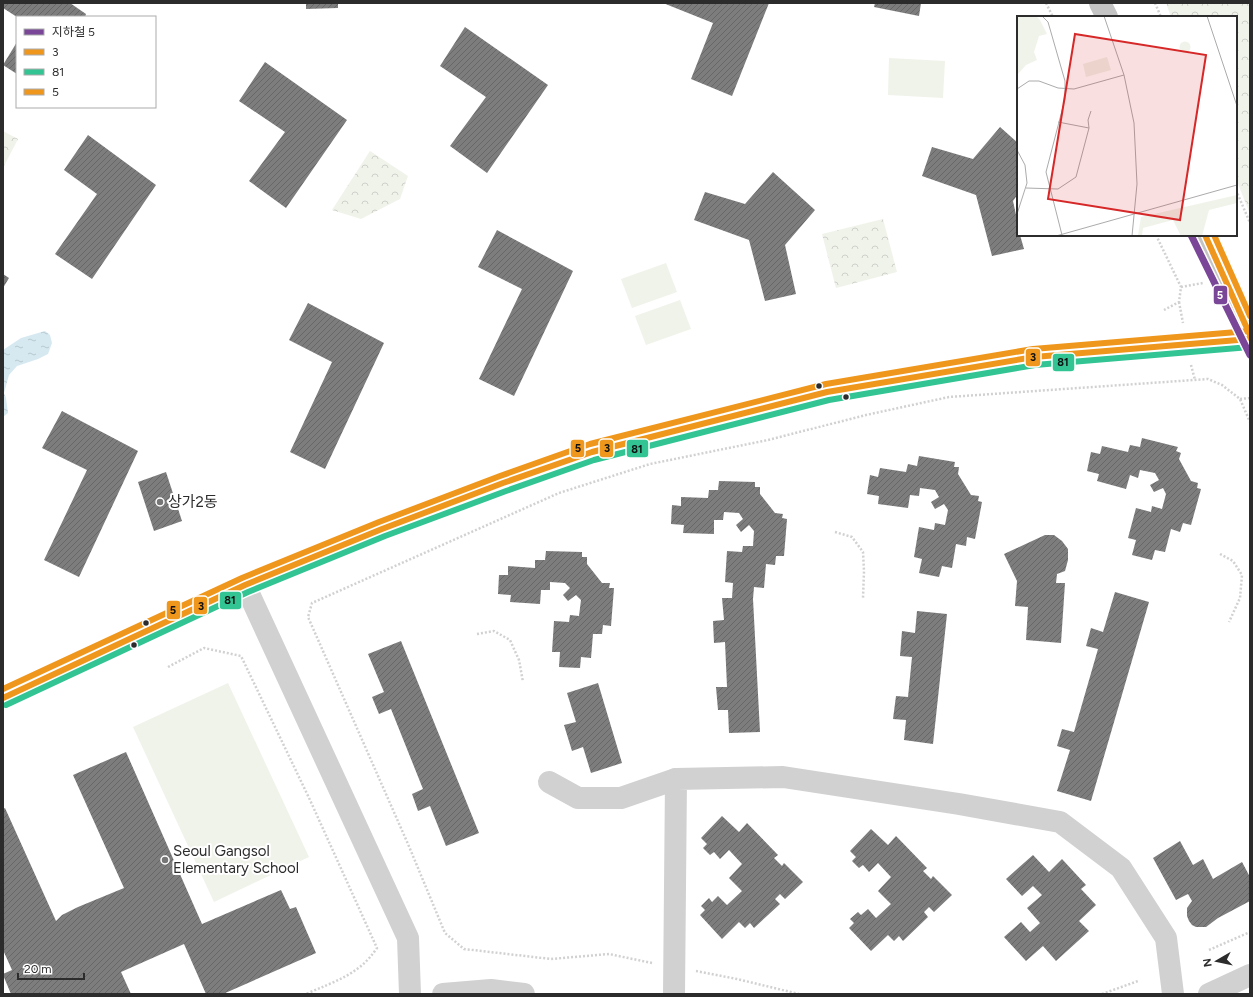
<svg xmlns="http://www.w3.org/2000/svg" width="1253" height="997" font-family="Figtree,'Noto Sans KR',sans-serif">
  <style>
    .park { fill: url(#park-crowns) }
    .pitch { fill: #f0f3ea }
    .water { fill: url(#water-ripples) }
    .building { fill: url(#building-hatch) }
    .lines { fill: none; stroke-linecap: round; stroke-linejoin: round }
    .path { stroke: #d1d1d1; stroke-width: 2.5; stroke-dasharray: 2 2; stroke-linecap: butt }
    .minor { stroke: #d1d1d1; stroke-width: 22 }
    .major { stroke: #c4c4c4; stroke-width: 22 }
    .bus-1-casing { stroke: #fff; stroke-width: 9 }
    .bus-2-casing { stroke: #fff; stroke-width: 9 }
    .bus-3-casing { stroke: #fff; stroke-width: 9 }
    .bus-1 { stroke: #ef971d; stroke-width: 6 }
    .bus-2 { stroke: #33c494; stroke-width: 6 }
    .bus-3 { stroke: #ef971d; stroke-width: 6 }
    .metro-1-casing { stroke: #fff; stroke-width: 10 }
    .metro-1 { stroke: #794698; stroke-width: 7 }
    .bus-dot { fill: #2c2c2c; stroke: #fff; stroke-width: 1.5 }
    .poi-dot { fill: #767676; stroke: #fff; stroke-width: 1.5 }
    .labels { text-anchor: middle; dominant-baseline: central; stroke-width: 4; stroke-linejoin: round; paint-order: stroke }
    .poi-label { font-size: 15px; fill: #2c2c2c; stroke: #fff; text-anchor: start }
    .inset-road { fill: none; stroke: #ababab; stroke-width: 1 }
    .view { fill: #d62828; fill-opacity: 0.15; stroke: #d62828; stroke-width: 2 }
    .inset-edge { fill: none; stroke: #2c2c2c; stroke-width: 2 }
    .line-badge { stroke: #fff; stroke-width: 1.5 }
    .badge-label { font-size: 11px; text-anchor: middle; font-weight: bold; fill: #fff }
    .pale-badge-label { font-size: 11px; text-anchor: middle; font-weight: bold; fill: #111 }
  </style>
  <defs>
    <pattern id="park-crowns" width="20" height="18" patternUnits="userSpaceOnUse"><rect width="20" height="18" fill="#f0f3ea"/><path d="M2 6a3 3 0 1 1 6 0M12 15a3 3 0 1 1 6 0" fill="none" stroke="#ced0c9"/></pattern>
    <pattern id="water-ripples" width="26" height="14" patternUnits="userSpaceOnUse"><rect width="26" height="14" fill="#d6e9f1"/><path d="M2 4q2-2 4 0t4 0M15 11q2-2 4 0t4 0" fill="none" stroke="#b8c8cf"/></pattern>
    <pattern id="building-hatch" width="6" height="6" patternUnits="userSpaceOnUse"><rect width="6" height="6" fill="#7d7d7d"/><path d="M-1 1l2-2M0 6l6-6M5 7l2-2" fill="none" stroke="#676767"/></pattern>
  </defs>
  <rect width="100%" height="100%" fill="#fff"/>
  <g class="park">
    <path d="M1166,3H1250V214L1236,179V17H1171Z"/>
    <path d="M3,131L18,139L3,168Z"/>
    <path d="M370,151L408,176L400,199L361,219L332,210Z"/>
    <path d="M883,219L897,272L836,288L822,234Z"/>
  </g>
  <g class="pitch">
    <path d="M889,58L945,61L943,98L888,95Z"/>
    <path d="M666,263L677,292L632,308L621,279Z"/>
    <path d="M680,300L691,329L646,345L635,316Z"/>
    <path d="M228,683L309,857L214,902L133,727Z"/>
  </g>
  <path class="water" d="M45,331L50,335L52,343L48,354L38,359L17,366L9,375L4,393L6,398L8,413L3,417V350L21,338Z"/>
  <g class="building">
    <path d="M3,3H70L86,14L85,17H17L3,8Z"/>
    <path d="M306,3H338V8L306,9Z"/>
    <path d="M663,3H769L732,96L691,79L713,23Z"/>
    <path d="M875,3H921L919,16L874,7Z"/>
    <path d="M465,27L548,85L487,173L450,146L486,97L440,66Z"/>
    <path d="M17,42V74L3,65Z"/>
    <path d="M265,62L347,120L286,208L249,181L285,132L239,101Z"/>
    <path d="M1000,127L1018,143V194L1013,201L1018,224V235H1020L1024,249L992,256L976,195L922,176L932,147L973,159Z"/>
    <path d="M88,135L156,185L92,279L55,254L97,194L64,170Z"/>
    <path d="M773,172L815,210L785,245L796,294L765,301L749,240L694,220L705,192L745,204Z"/>
    <path d="M497,230L573,271L514,396L479,379L522,289L478,267Z"/>
    <path d="M3,274L9,278L3,288Z"/>
    <path d="M308,303L384,343L325,469L290,452L332,362L289,340Z"/>
    <path d="M62,411L138,451L79,577L44,560L87,470L42,448Z"/>
    <path d="M1142,438L1178,447L1176,451L1181,453L1179,459L1191,481L1198,483L1197,488L1201,489L1191,525L1183,523L1180,532L1171,529L1165,552L1155,550L1152,560L1132,555L1136,540L1128,538L1136,508L1151,512L1152,506L1162,509L1166,494L1163,488L1154,492L1150,485L1159,480L1155,473L1140,470L1138,478L1130,475L1126,489L1097,481L1099,474L1087,471L1091,452L1100,454L1102,446L1128,452L1130,445L1140,447Z"/>
    <path d="M919,456L955,462L954,467H959L958,474L971,495L979,496L978,501L982,502L975,539L967,537L966,546L956,544L952,568L942,566L939,577L919,573L922,559L914,557L919,527L934,530L935,523L945,525L948,510L944,504L935,509L931,502L939,497L935,490L920,488L919,496L910,495L908,508L878,504L879,496L867,494L870,475L878,477L880,468L906,472L908,464L917,466Z"/>
    <path d="M166,472L182,521L154,531L138,482Z"/>
    <path d="M719,481L755,482V487H760V494L775,513L783,514L782,518L787,519L784,556H776L775,565L766,564L764,588L754,587L753,599L760,732L729,733L728,710H718L716,687H727L725,642L714,643L713,621L724,620L722,598H732L733,583L725,582L727,551L742,552L743,546H753L754,531L749,525L741,532L736,525L743,519L739,513L724,512L723,520H714V534L683,533L684,525L671,524L672,505L681,506V497L708,498L709,490H718Z"/>
    <path d="M1045,535H1054L1062,541L1068,549V560L1065,571L1057,574L1056,583H1065L1061,643L1026,640L1028,607L1015,606L1017,581L1004,554Z"/>
    <path d="M546,551L582,552V557H587V564L602,583H610L609,588H614L611,626L603,625L602,634H593L591,658L581,657L580,668L559,667L560,652H552L554,621L569,622L570,615L579,616L581,600L576,595L568,601L563,595L570,588L565,583L550,582V590H541L540,604L510,602L511,595L498,594L499,575H508V566L535,568V560H545Z"/>
    <path d="M1115,592L1149,602L1091,801L1057,791L1070,750L1057,746L1062,729L1074,732L1098,649L1086,646L1091,628L1103,632Z"/>
    <path d="M917,611L947,614L933,744L904,740L906,720L893,719L896,696L908,697L912,657L900,656L902,631L915,633Z"/>
    <path d="M401,641L479,833L446,846L430,806L418,811L412,794L423,789L391,709L379,714L372,697L384,692L368,654Z"/>
    <path d="M598,683L622,763L591,773L583,747L572,751L564,725L576,722L567,693Z"/>
    <path d="M126,752L202,924L281,890L290,909L296,907L316,953L223,994H206L184,944L121,972L131,994H11L3,975V974L12,970L3,950V809L5,808L56,921L62,915L78,907L124,888L73,775Z"/>
    <path d="M722,816L739,832L747,823L778,855L774,858L782,866L784,863L803,882L785,899L780,894L775,899L780,904L754,928L750,923L745,928L739,922L722,939L700,915L705,910L701,906L709,898L712,902L718,896L727,905L742,891L729,878L742,864L729,850L720,859L714,852L710,855L703,848L707,844L701,838Z"/>
    <path d="M871,829L888,845L896,836L927,868L923,871L931,879L933,876L952,895L934,912L929,907L924,912L928,917L903,941L899,936L894,941L888,935L871,951L849,928L854,923L850,919L858,912L861,915L868,909L876,918L891,904L878,891L891,877L878,863L869,872L863,865L859,868L852,861L856,857L850,851Z"/>
    <path d="M1180,841L1193,865L1203,859L1213,879L1242,862L1250,877V901L1218,918L1206,927H1196L1192,925L1189,921L1187,916V908L1192,901L1188,894L1176,900L1153,858Z"/>
    <path d="M1033,855L1049,872L1062,859L1086,885L1081,889L1096,905L1079,921L1089,931L1056,961L1043,946L1026,961L1004,937L1021,922L1030,932L1040,923L1027,908L1042,895L1033,886L1022,896L1006,879Z"/>
  </g>
  <g class="lines">
    <g class="path">
      <path d="M1046,3L1053,17"/>
      <path d="M1155,3L1161,17"/>
      <path d="M1236,190L1250,223"/>
      <path d="M1156,235L1181,287L1179,302L1164,310"/>
      <path d="M1181,287L1203,283"/>
      <path d="M1179,302L1183,323"/>
      <path d="M1191,365L1195,380"/>
      <path d="M1240,399L1250,398"/>
      <path d="M835,532L852,537L863,552L864,571L863,598"/>
      <path d="M1220,554L1233,561L1242,575L1240,598L1229,622"/>
      <path d="M477,634L494,631L510,640L519,660L523,682"/>
      <path d="M168,667L204,648L241,656L310,800L377,948C359,975 335,981 306,994"/>
      <path d="M1209,950L1250,932"/>
      <path d="M652,963L609,954L551,959L464,949L445,933L408,844L308,617L312,603L559,493L650,464L768,440L866,415L949,397L1208,379L1222,385L1240,399L1250,422"/>
      <path d="M696,971L737,979L799,994"/>
      <path d="M1102,994L1138,981"/>
    </g>
    <g class="minor">
      <path d="M245,585L408,938L410,994"/>
      <path d="M3,698L245,585L382,529L503,483L592,452L703,423L827,392L1034,357L1250,339"/>
      <path d="M549,782L578,798H621L676,779"/>
      <path d="M443,994L491,990L524,994"/>
      <path d="M674,994L676,779L783,777L959,804L1060,822L1121,868L1166,938L1173,994"/>
      <path d="M1209,994L1250,975"/>
    </g>
    <g class="major">
      <path d="M1100,3L1107,17"/>
      <path d="M1205,235L1250,335"/>
    </g>
    <defs>
      <g id="bus-1">
        <path d="M1205,235L1250,335"/>
        <path d="M3,698L245,585L382,529L503,483L592,452L827,392L1034,357L1250,339"/>
      </g>
      <path id="bus-2" d="M6,705L248,592L385,536L506,491L594,460L829,400L1035,365L1250,347"/>
      <g id="bus-3">
        <path d="M1214,235L1250,316"/>
        <path d="M3,689L242,578L379,522L500,476L590,444L826,384L1033,349L1249,331"/>
      </g>
    </defs>
    <use href="#bus-1" class="bus-1-casing"/>
    <use href="#bus-2" class="bus-2-casing"/>
    <use href="#bus-3" class="bus-3-casing"/>
    <use href="#bus-1" class="bus-1"/>
    <use href="#bus-2" class="bus-2"/>
    <use href="#bus-3" class="bus-3"/>
    <defs>
      <path id="metro-1" d="M1191,235L1250,355"/>
    </defs>
    <use href="#metro-1" class="metro-1-casing"/>
    <use href="#metro-1" class="metro-1"/>
  </g>
  <g class="bus-dot">
    <circle cx="819" cy="386" r="3.5"/>
    <circle cx="846" cy="397" r="3.5"/>
    <circle cx="146" cy="623" r="3.5"/>
    <circle cx="134" cy="645" r="3.5"/>
  </g>
  <g class="poi-dot">
    <circle cx="160" cy="502" r="4"/>
    <circle cx="165" cy="860" r="4"/>
  </g>
  <g class="labels">
    <g class="poi-label">
      <text x="168" y="502">상가2동</text>
      <text x="173" y="851">Seoul Gangsol<tspan x="173" dy="17">Elementary School</tspan></text>
    </g>
  </g>
  <g transform="translate(1017 16)">
    <rect width="220" height="220" fill="#fff"/>
    <path d="M0,0H19L23,4L30,18L22,20L17,36L20,44L9,49L0,59Z" fill="#f0f3ea"/>
    <path d="M162.5 31a5.5 5.5 0 1 1 11 0a5.5 5.5 0 1 1-11 0ZM220,179V187L192,194L185,220H164L156,204L126,212L125,219H121L124,201Z" fill="#f0f3ea"/>
    <path d="M90,41L94,54L69,61L66,48Z" fill="#f0f3ea"/>
    <path class="inset-road" d="M25,0L31,6L48,65V83L29,156L45,219M87,0L107,59L117,107L120,168L115,220M190,0L220,90M0,73L12,65H22L41,72L57,73L107,59M72,112L71,104L74,95M0,134L8,149L10,167L0,198M9,172L41,173L59,161L72,112L41,106M39,220L220,169"/>
    <path class="view" d="M58,18L189,39L163,204L31,183Z"/>
    <rect width="220" height="220" class="inset-edge"/>
  </g>
  <g class="line-badge">
    <rect x="1213" y="285" width="15" height="20" rx="4" fill="#794698"/>
    <rect x="1025" y="348" width="16" height="19" rx="4" fill="#ef971d"/>
    <rect x="1052" y="353" width="23" height="19" rx="4" fill="#33c494"/>
    <rect x="599" y="439" width="15" height="19" rx="4" fill="#ef971d"/>
    <rect x="570" y="439" width="15" height="19" rx="4" fill="#ef971d"/>
    <rect x="626" y="439" width="23" height="19" rx="4" fill="#33c494"/>
    <rect x="219" y="591" width="23" height="19" rx="4" fill="#33c494"/>
    <rect x="193" y="596" width="15" height="19" rx="4" fill="#ef971d"/>
    <rect x="166" y="600" width="15" height="20" rx="4" fill="#ef971d"/>
  </g>
  <g class="badge-label">
    <text x="1220" y="299">5</text>
  </g>
  <g class="pale-badge-label">
    <text x="1033" y="361">3</text>
    <text x="1063" y="366">81</text>
    <text x="607" y="452">3</text>
    <text x="578" y="452">5</text>
    <text x="637" y="453">81</text>
    <text x="230" y="604">81</text>
    <text x="201" y="610">3</text>
    <text x="173" y="614">5</text>
  </g>
  <rect width="1253" height="997" fill="none" stroke="#2c2c2c" stroke-width="8"/>
  <rect x="16" y="16" width="140" height="92" fill="#ffffff" stroke="#ababab"/>
  <rect x="24" y="29" width="20" height="6" fill="#794698" stroke="#ababab"/>
  <text x="52" y="36" font-size="12" fill="#2c2c2c">지하철 5</text>
  <rect x="24" y="49" width="20" height="6" fill="#ef971d" stroke="#ababab"/>
  <text x="52" y="56" font-size="12" fill="#2c2c2c">3</text>
  <rect x="24" y="69" width="20" height="6" fill="#33c494" stroke="#ababab"/>
  <text x="52" y="76" font-size="12" fill="#2c2c2c">81</text>
  <rect x="24" y="89" width="20" height="6" fill="#ef971d" stroke="#ababab"/>
  <text x="52" y="96" font-size="12" fill="#2c2c2c">5</text>
  <g transform="translate(1217 961) rotate(261)" stroke="#ffffff" stroke-width="3" paint-order="stroke">
  <path d="M0-3L7 15L0 10L-7 15Z" fill="#2c2c2c"/>
  <text y="-6" font-size="11" font-weight="bold" text-anchor="middle" fill="#2c2c2c">N</text>
  </g>
  <path d="M18 973v6h66v-6" fill="none" stroke="#2c2c2c" stroke-width="2"/>
  <text x="24" y="973" font-size="12" fill="#2c2c2c" stroke="#ffffff" stroke-width="3" paint-order="stroke">20 m</text>
</svg>
